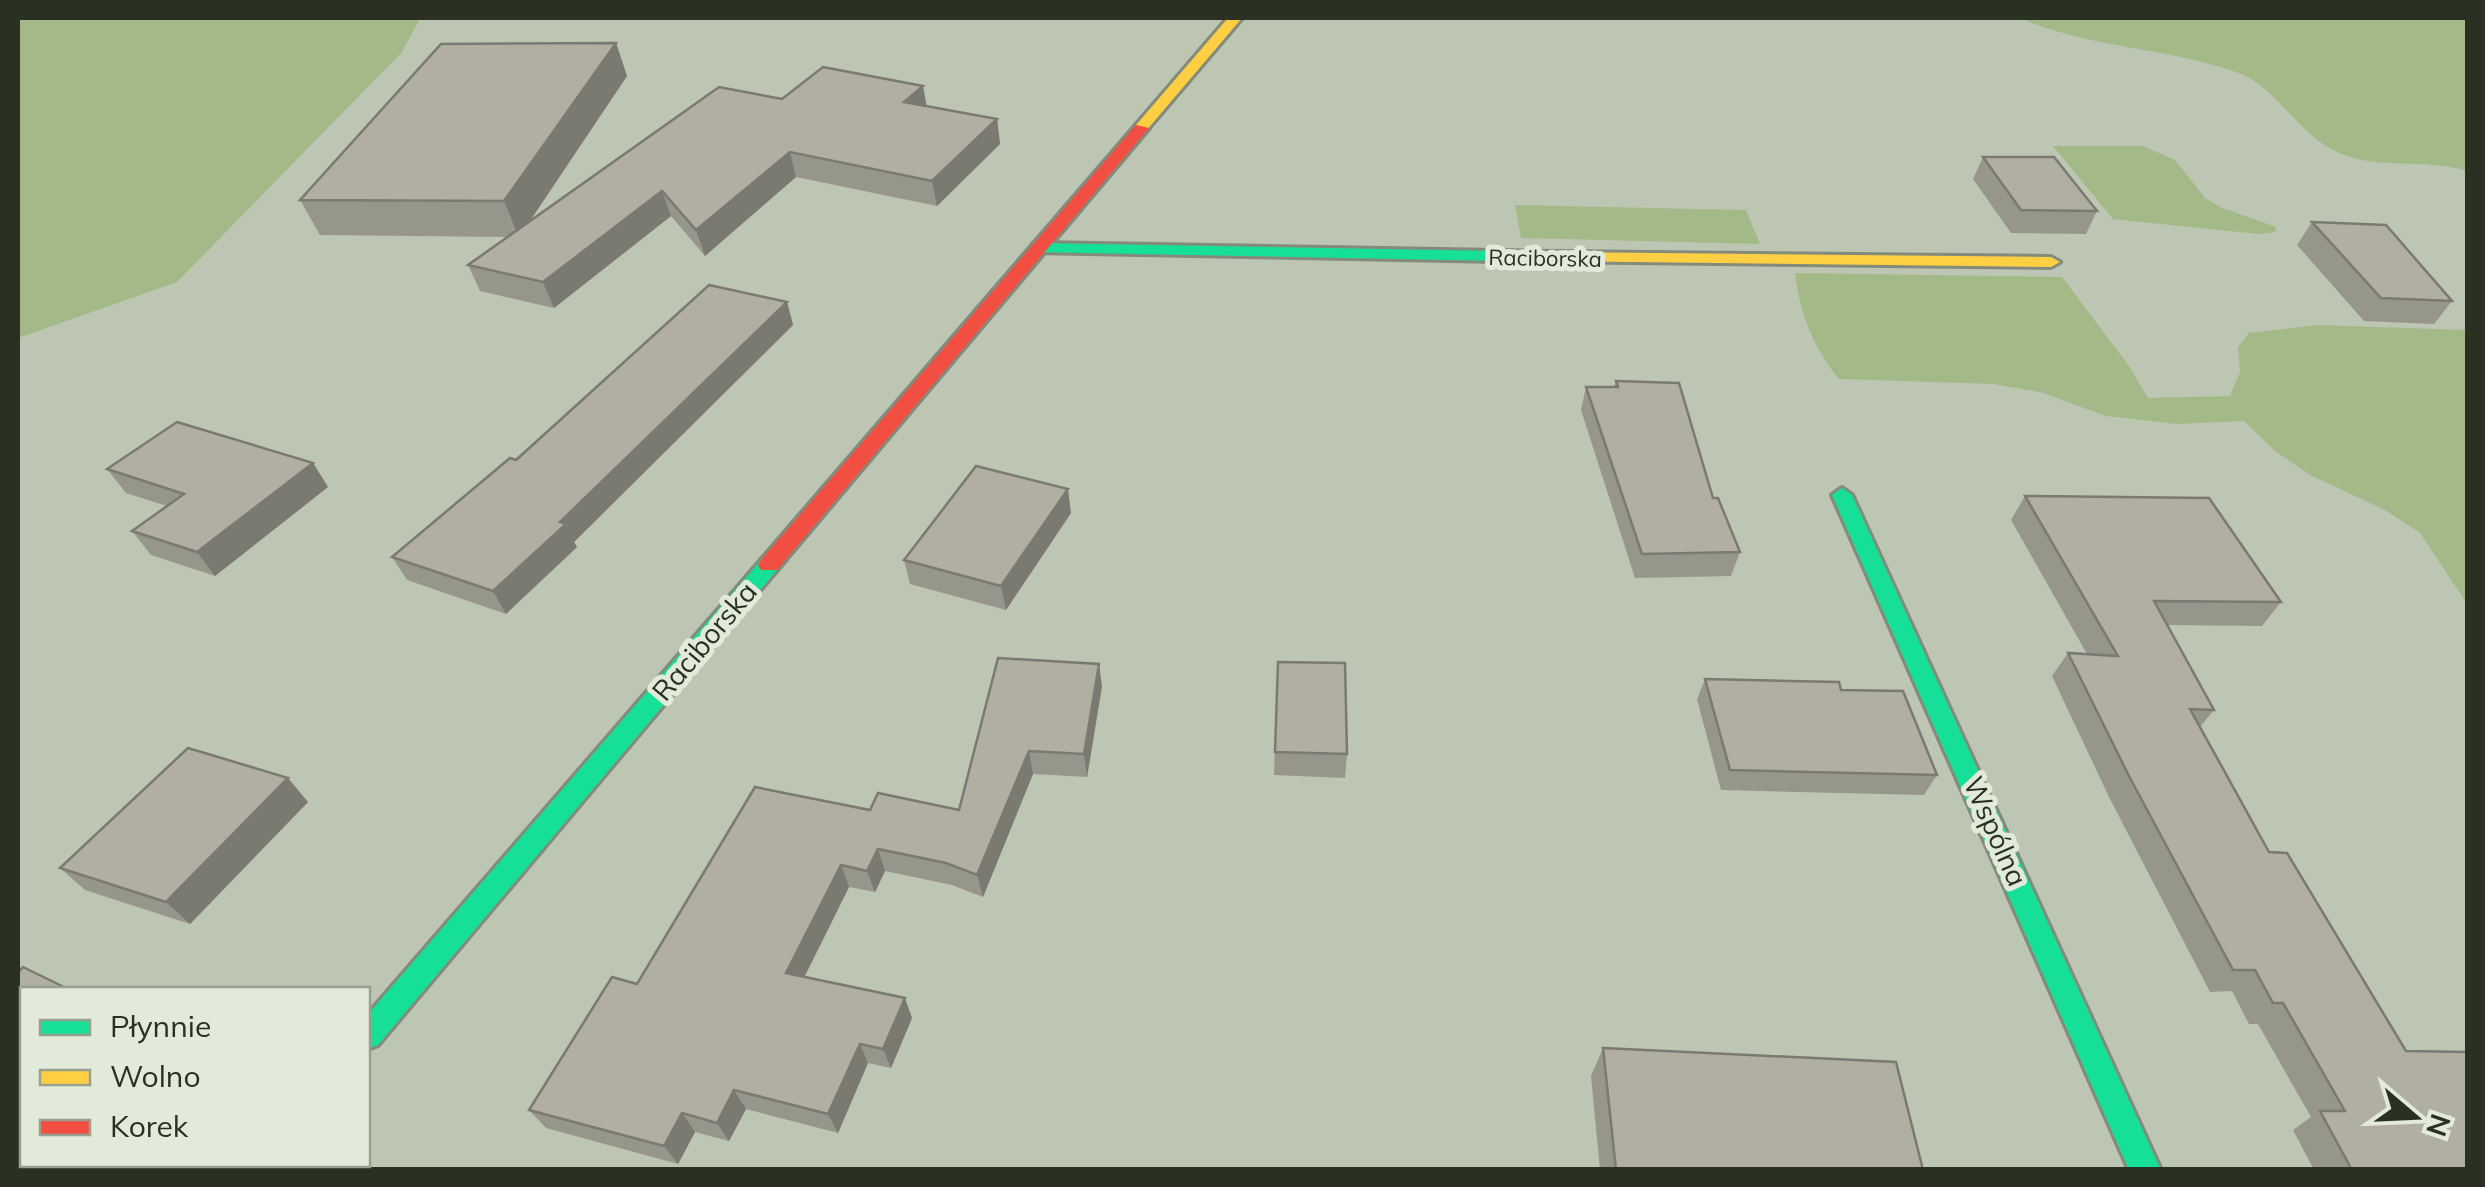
<svg xmlns="http://www.w3.org/2000/svg" width="2485" height="1187" font-family="Mulish,sans-serif">
  <style>
    .green { fill: #a3b988 }
    .lines { fill: none; stroke-linecap: round; stroke-linejoin: round }
    .fast-casing { stroke: #848b7c; stroke-width: 6 }
    .slow-casing { stroke: #848b7c; stroke-width: 6 }
    .jam-casing { stroke: #848b7c; stroke-width: 6 }
    .fast { fill: #16e098; fill-rule: evenodd }
    .slow { fill: #ffcf43; fill-rule: evenodd }
    .jam { fill: #f24e42; fill-rule: evenodd }
    .wall { fill: #97968a }
    .shaded-wall { fill: #7b7a71 }
    .building { fill: #b0afa1; stroke: #7b7a71; stroke-width: 2.5 }
    .labels { text-anchor: middle; dominant-baseline: central; stroke-width: 10; stroke-linejoin: round; paint-order: stroke }
    .far-street-label { font-size: 22px; fill: #2a3123; stroke: #e2ebd9 }
    .street-label { font-size: 28px; fill: #2a3123; stroke: #e2ebd9 }
  </style>
  <rect width="100%" height="100%" fill="#bdc6b3"/>
  <g class="green">
    <path d="M18,18H420L402,52L177,282L18,338Z"/>
    <path d="M2020,18H2467V171C2424,157 2372,172 2331,149C2296,130 2274,85 2236,72C2165,47 2089,48 2020,18Z"/>
    <path d="M2053,146H2143L2175,160L2205,198L2220,207L2276,227L2275,232L2258,234L2113,219Z"/>
    <path d="M1515,205L1746,210L1760,244L1521,238Z"/>
    <path d="M1795,273L2062,277L2129,366L2148,398L2230,396L2240,372L2238,347L2249,333L2317,325L2467,330V604L2420,533L2385,510L2310,475L2275,451L2244,421L2177,424L2106,416L2040,392L1993,384L1839,379C1813,347 1800,314 1795,273Z"/>
  </g>
  <g class="lines">
    <defs>
      <g id="fast">
        <path d="M1039,243L1554,252L1563,257L1554,262L1033,252V244Z"/>
        <path d="M1842,488L1852,495L2161,1170H2129L1832,495Z"/>
        <path d="M769,557L777,560L780,565L777,570L378,1045L368,1049V1014L761,560Z"/>
      </g>
      <g id="slow">
        <path d="M1228,18H1242L1146,131H1136V125Z"/>
        <path d="M1554,252L2051,257L2060,262L2051,267L1548,261L1545,257Z"/>
      </g>
      <g id="jam">
        <path d="M1136,125L1149,128L777,570H761L758,565L761,560Z"/>
        <path d="M240,1164H274L272,1170H238Z"/>
      </g>
    </defs>
    <use href="#fast" class="fast-casing"/>
    <use href="#slow" class="slow-casing"/>
    <use href="#jam" class="jam-casing"/>
    <use href="#fast" class="fast"/>
    <use href="#slow" class="slow"/>
    <use href="#jam" class="jam"/>
  </g>
  <g class="wall">
    <path d="M616,43L627,76L530,221L782,99L923,86L927,106L997,119L1000,144L937,206L796,177L705,256L671,216L554,308L480,291L468,265L508,237L320,235L300,200Z"/>
    <path d="M1983,157L2097,211L2086,234L2011,233L1973,179Z"/>
    <path d="M2312,222L2452,301L2434,324L2364,321L2297,245Z"/>
    <path d="M787,302L793,325L574,542L577,547L506,614L407,580L392,557L516,460Z"/>
    <path d="M1616,381L1713,498L1740,552L1731,576L1635,578L1581,410L1586,387H1614Z"/>
    <path d="M313,463L328,487L215,576L151,555L132,531L167,506L126,493L107,469Z"/>
    <path d="M2025,496L2281,602L2262,626L2167,625L2214,710L2200,727L2269,852L2468,1170H2314L2293,1130L2311,1117L2258,1024H2249L2232,991L2210,992L2110,799L2052,676L2068,653L2087,654L2011,520Z"/>
    <path d="M1071,513L1006,610L910,584L904,560Z"/>
    <path d="M1278,662L1347,754L1345,778L1274,775Z"/>
    <path d="M1705,679L1841,690L1937,775L1924,795L1721,790L1697,699Z"/>
    <path d="M1102,686L1087,777L1033,774L983,897L952,885L885,871L875,892L849,887L804,977L912,1018L891,1068L868,1063L838,1133L746,1109L729,1141L695,1132L678,1164L546,1128L529,1110L637,984L870,810H959Z"/>
    <path d="M308,802L190,924L85,890L60,868Z"/>
    <path d="M1603,1048L1923,1170H1600L1591,1076Z"/>
  </g>
  <g class="shaded-wall">
    <path d="M616,43L627,76L519,237L504,201Z"/>
    <path d="M923,86L927,110L904,102Z"/>
    <path d="M997,119L1000,144L937,206L932,181Z"/>
    <path d="M790,152L796,177L705,256L696,230Z"/>
    <path d="M662,191L671,216L554,308L543,282Z"/>
    <path d="M787,302L793,325L574,542L577,547L506,614L493,591L560,522Z"/>
    <path d="M313,463L328,487L215,576L197,552Z"/>
    <path d="M1068,489L1071,513L1006,610L1001,586Z"/>
    <path d="M1099,664L1102,686L1087,777L1084,754Z"/>
    <path d="M1029,751L1033,774L983,897L977,875Z"/>
    <path d="M288,778L308,802L190,924L166,902Z"/>
    <path d="M878,849L885,871L875,892L867,871Z"/>
    <path d="M841,865L849,887L796,994L786,973Z"/>
    <path d="M905,998L912,1018L891,1068L883,1049Z"/>
    <path d="M860,1044L868,1063L838,1133L828,1114Z"/>
    <path d="M734,1090L746,1109L729,1141L717,1123Z"/>
    <path d="M682,1113L695,1132L678,1164L664,1146Z"/>
    <path d="M40,1164H106L101,1170H35Z"/>
  </g>
  <g class="building">
    <path d="M616,43L504,201L300,200L441,44Z"/>
    <path d="M823,67L923,86L904,102L997,119L932,181L790,152L696,230L662,191L543,282L468,265L719,87L782,99Z"/>
    <path d="M1983,157H2054L2097,211L2021,210Z"/>
    <path d="M2312,222L2386,225L2452,301L2381,298Z"/>
    <path d="M709,285L787,302L560,522L566,524L493,591L392,557L510,458L516,460Z"/>
    <path d="M1616,381L1679,383L1713,498H1718L1740,552L1642,554L1586,387H1618Z"/>
    <path d="M177,422L313,463L197,552L132,531L184,494L107,469Z"/>
    <path d="M976,466L1068,489L1001,586L904,560Z"/>
    <path d="M2025,496L2209,498L2281,602L2154,601L2214,710L2190,709L2269,852L2287,853L2406,1051L2468,1052V1170H2352L2320,1111H2345L2283,1003H2273L2255,970H2233L2129,776L2068,653L2118,656Z"/>
    <path d="M998,658L1099,664L1084,754L1029,751L977,875L946,863L878,849L867,871L841,865L786,973L905,998L883,1049L860,1044L828,1114L734,1090L717,1123L682,1113L664,1146L529,1110L612,977L637,984L755,787L870,810L878,793L959,810Z"/>
    <path d="M1278,662L1345,663L1347,754L1275,752Z"/>
    <path d="M1705,679L1839,682L1841,690L1903,691L1937,775L1730,770Z"/>
    <path d="M188,748L288,778L166,902L60,868Z"/>
    <path d="M23,967L70,990H22V1164H40L35,1170H18V972Z"/>
    <path d="M1603,1048L1896,1062L1923,1170H1616Z"/>
  </g>
  <g class="labels">
    <g class="far-street-label">
      <text transform="translate(1545 258) rotate(1)">Raciborska</text>
    </g>
    <g class="street-label">
      <text transform="translate(704 641) rotate(-50)">Raciborska</text>
      <text transform="translate(1996 831) rotate(66)">Wspólna</text>
    </g>
  </g>
  <rect width="2485" height="1187" fill="none" stroke="#2a3123" stroke-width="40"/>
  <rect x="20" y="987" width="350" height="180" fill="#e2ebd9" stroke="#98a190" stroke-width="2.5"/>
  <rect x="40" y="1020" width="50" height="15" fill="#16e098" stroke="#98a190" stroke-width="2.5"/>
  <text x="110" y="1037" font-size="30" fill="#2a3123">Płynnie</text>
  <rect x="40" y="1070" width="50" height="15" fill="#ffcf43" stroke="#98a190" stroke-width="2.5"/>
  <text x="110" y="1087" font-size="30" fill="#2a3123">Wolno</text>
  <rect x="40" y="1120" width="50" height="15" fill="#f24e42" stroke="#98a190" stroke-width="2.5"/>
  <text x="110" y="1137" font-size="30" fill="#2a3123">Korek</text>
  <g transform="translate(2415 1117) rotate(109)" stroke="#e2ebd9" stroke-width="8" paint-order="stroke">
  <path d="M0-8L18 38L0 25L-18 38Z" fill="#2a3123"/>
  <text y="-15" font-size="28" font-weight="bold" text-anchor="middle" fill="#2a3123">N</text>
  </g>
</svg>
